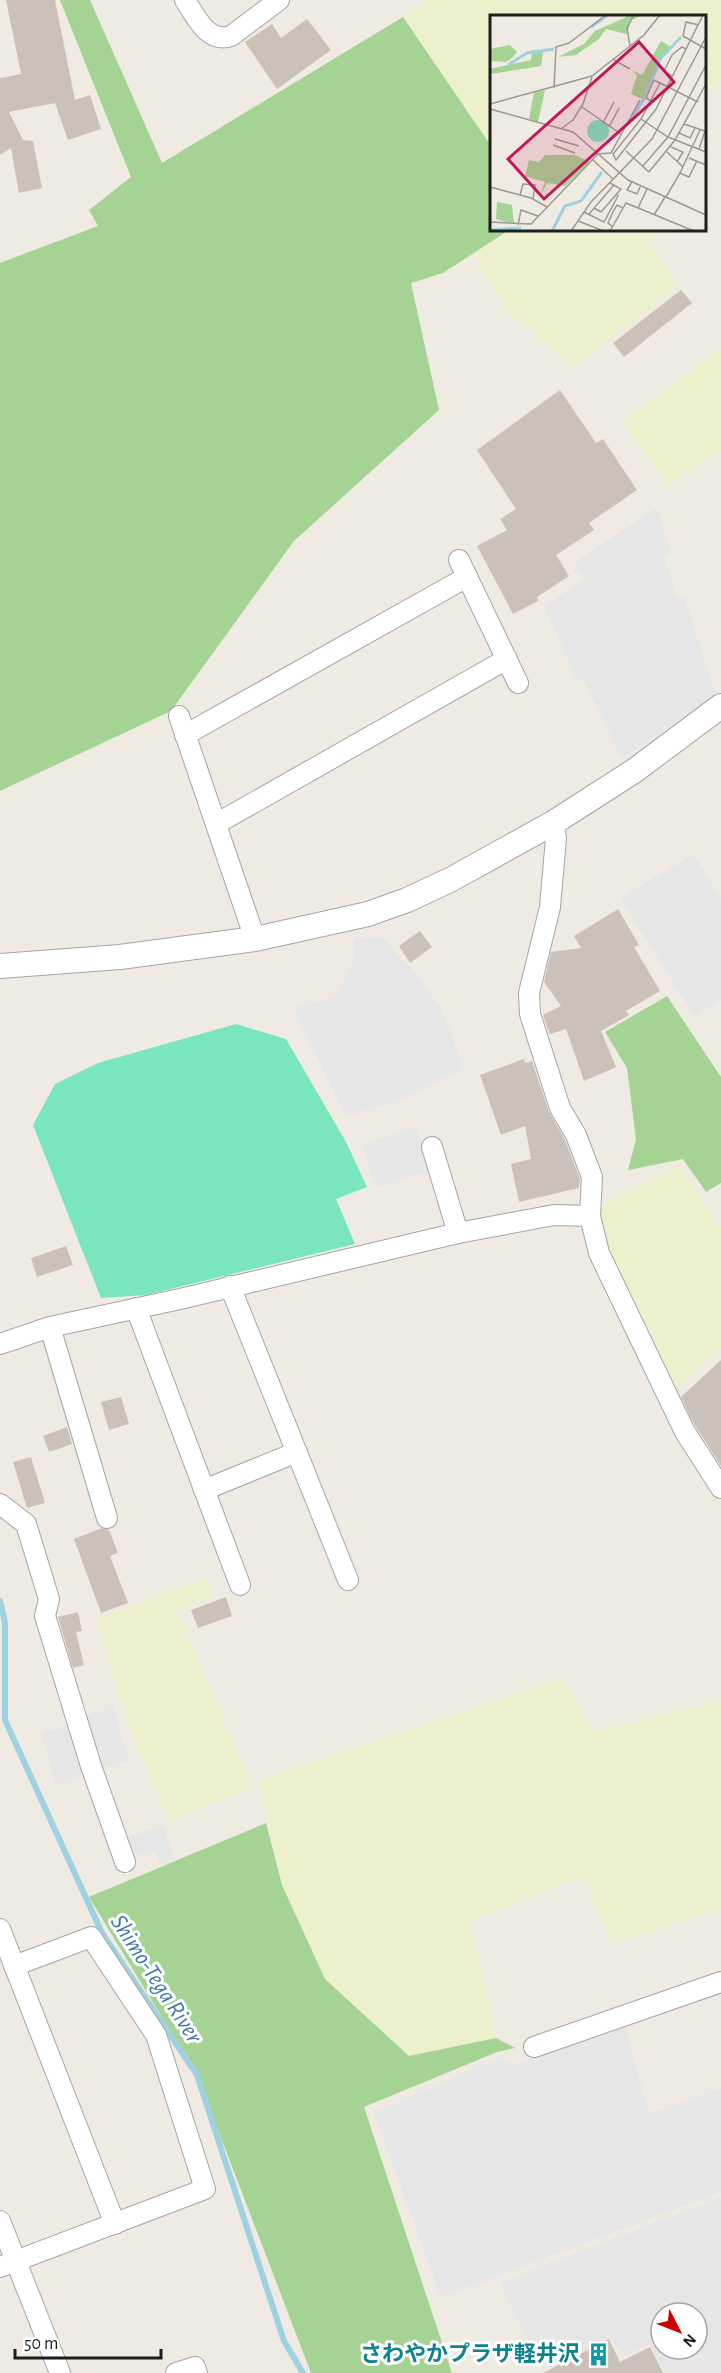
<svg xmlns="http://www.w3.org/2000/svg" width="721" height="2373" font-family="'Alegreya Sans','Noto Sans JP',sans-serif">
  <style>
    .farmland { fill: #edf0cc }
    .forest { fill: #a5d393 }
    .pitch { fill: #79e6bd }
    .parking { fill: #e6e6e6; fill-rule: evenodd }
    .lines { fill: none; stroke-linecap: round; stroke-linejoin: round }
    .stream { stroke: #9fd2e1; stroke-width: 6 }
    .building { fill: #ccc1b8 }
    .minor-casing { stroke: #a5a5a5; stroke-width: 22 }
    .tertiary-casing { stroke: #a5a5a5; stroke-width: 26 }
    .minor { stroke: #fff; stroke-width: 20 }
    .tertiary { stroke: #fff; stroke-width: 24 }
    .labels { text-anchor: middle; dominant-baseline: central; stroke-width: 6; stroke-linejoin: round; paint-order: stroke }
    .culture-label { font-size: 22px; font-weight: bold; fill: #0d838f; stroke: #fff; text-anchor: end }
    .water-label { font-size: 24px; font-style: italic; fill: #4075ae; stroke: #fff }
    .inset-river { fill: none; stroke: #9fd2e1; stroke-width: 3 }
    .inset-road { fill: none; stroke: #9c9994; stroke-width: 1.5 }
    .view { fill: #c2185b; fill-opacity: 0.15; stroke: #c2185b; stroke-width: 3 }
    .inset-edge { fill: none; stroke: #1e1e1e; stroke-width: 3 }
  </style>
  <rect width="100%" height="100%" fill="#f0ebe2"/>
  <g class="farmland">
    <path d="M429,0H721V81L705,91L704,16H492L491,146L403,17Z"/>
    <path d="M509,230H662L649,239L678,286L573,368L505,309L473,255Z"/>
    <path d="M721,348V450L668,486L622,422Z"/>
    <path d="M679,1166L721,1229V1349L671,1392L597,1237L598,1207Z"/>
    <path d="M207,1578L213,1596L177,1610L252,1787L169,1821L129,1729L96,1619Z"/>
    <path d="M562,1678L593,1732L721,1700V1909L612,1944L583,1876L470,1922L496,2038L409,2056L325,1979L282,1885L258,1780Z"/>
  </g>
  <g class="forest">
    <path d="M60,0H90L162,163L403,17L491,146L492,230H509L443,273L411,283L439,410L294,541L171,711L0,791V263L98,226L89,210L131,177Z"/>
    <path d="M667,996L721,1077V1183L706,1192L683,1159L628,1170L636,1139L627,1068L605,1032Z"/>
    <path d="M266,1823L282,1885L325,1979L409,2056L496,2038L515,2048L497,2052L364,2107L452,2373H311L197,2075L89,1897Z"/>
  </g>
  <path class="pitch" d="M236,1024L286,1039L346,1142L367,1187L336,1199L355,1244L146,1295L101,1298L33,1125L55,1084L98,1063Z"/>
  <g class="parking">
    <path d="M657,508L671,552L664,555L677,599L684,597L716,695L622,759L583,679L577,680L544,606L585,579L574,563Z"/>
    <path d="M694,854L721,899V999L695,1017L620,898Z"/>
    <path d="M382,937L419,977L442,1010L464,1069L396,1101L346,1116L294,1009L337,995L354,959V938Z"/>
    <path d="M417,1127L430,1171L375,1187L362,1144Z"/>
    <path d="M113,1707L129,1760L100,1769L82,1717Z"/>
    <path d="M72,1724L87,1773L56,1785L41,1733Z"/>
    <path d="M163,1825L174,1860L160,1865L154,1850L135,1856L128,1837Z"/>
    <path d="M625,2026L649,2114L721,2088V2192L441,2297L374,2113L497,2059L514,2065Z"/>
    <path d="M721,2197V2373H665L650,2344L623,2357L611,2337L543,2370L500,2283ZM661,2313H697V2349H661Z"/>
  </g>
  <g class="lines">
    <path class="stream" d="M0,1601L5,1623V1720L102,1933L197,2075L284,2341L303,2373"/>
  </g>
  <g class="building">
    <path d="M6,0H55L75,100L90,95L101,129L68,140L55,103L9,112L23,140L33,141L42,188L19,193L11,148L0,155V78L21,74Z"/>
    <path d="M307,19L331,50L277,89L245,42L272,24L281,38Z"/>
    <path d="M681,290L692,303L624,357L613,343Z"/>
    <path d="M560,390L596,443L603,439L637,490L589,523L594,530L556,555L569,576L537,597L538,601L513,614L477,546L507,530L500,519L516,509L477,450Z"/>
    <path d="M618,909L639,945L634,947L660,991L626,1011L629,1015L601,1031L616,1067L584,1081L566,1029L550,1034L547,1027L543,1015L561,1006L544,982L551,952L581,948L574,936Z"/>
    <path d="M420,931L432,947L410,963L399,946Z"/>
    <path d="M524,1059L525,1063L532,1061L549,1112L565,1140L580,1179L579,1188L519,1202L511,1164L531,1159L525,1126L501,1135L480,1075Z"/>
    <path d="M66,1246L73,1265L37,1277L31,1258Z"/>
    <path d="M721,1360V1466L693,1422L681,1397Z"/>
    <path d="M121,1397L129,1424L109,1430L101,1402Z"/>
    <path d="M67,1427L72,1444L49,1452L43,1436Z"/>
    <path d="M31,1457L45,1503L27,1508L13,1462Z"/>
    <path d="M102,1528L109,1530L118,1553L110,1556L128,1603L101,1613L74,1539Z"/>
    <path d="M226,1597L232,1616L198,1628L191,1610Z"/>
    <path d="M78,1612L82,1631L76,1632L84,1665L73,1668L58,1617Z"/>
    <path d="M609,2339L620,2362L650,2347L663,2373H543Z"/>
  </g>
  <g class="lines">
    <defs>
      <g id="minor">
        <path d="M185,0C196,17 208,44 231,36L279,0"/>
        <path d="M459,560L518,683"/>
        <path d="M179,716L255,939"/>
        <path d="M185,735L467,577"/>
        <path d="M553,823L556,838L550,907L529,993L530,1014L560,1108L576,1135L592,1177L590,1216L599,1253L685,1432L721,1488"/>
        <path d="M216,824L507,659"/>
        <path d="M432,1147L458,1233"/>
        <path d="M230,1286L348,1580"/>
        <path d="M136,1308L240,1585"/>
        <path d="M50,1327L107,1518"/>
        <path d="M0,1344L50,1327L180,1299L458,1233L554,1215L590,1216"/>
        <path d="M204,1490L297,1452"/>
        <path d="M0,1504L26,1524L49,1599L45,1616L91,1766L125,1862"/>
        <path d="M0,1929L115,2224"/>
        <path d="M534,2047L721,1982"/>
        <path d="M0,2221L60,2373"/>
        <path d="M0,2267L205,2189L156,2035L91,1937L14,1966"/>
        <path d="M176,2373L195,2367L197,2373"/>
      </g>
      <path id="tertiary" d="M0,966L120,957L255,939L368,914L407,900L450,880L553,823L634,771L721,706"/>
    </defs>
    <use href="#minor" class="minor-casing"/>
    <use href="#tertiary" class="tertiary-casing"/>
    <use href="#minor" class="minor"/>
    <use href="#tertiary" class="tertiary"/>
  </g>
  <defs>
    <symbol id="building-bare" viewBox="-9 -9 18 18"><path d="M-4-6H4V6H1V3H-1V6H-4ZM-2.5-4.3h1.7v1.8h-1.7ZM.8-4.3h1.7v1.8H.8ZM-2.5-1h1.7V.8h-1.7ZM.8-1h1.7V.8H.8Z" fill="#0f9aa8" stroke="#fff" stroke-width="2.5" paint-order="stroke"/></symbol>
  </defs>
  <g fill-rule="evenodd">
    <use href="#building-bare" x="582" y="2338" width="33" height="33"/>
  </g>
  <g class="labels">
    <g class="culture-label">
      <text x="580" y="2354">さわやかプラザ軽井沢</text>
    </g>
    <g class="water-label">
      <text transform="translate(156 1979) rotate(57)">Shimo-Tega River</text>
    </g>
  </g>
  <g transform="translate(490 15)">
    <rect width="216" height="216" fill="#f0ebe2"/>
    <path d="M141,0H153L141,5L137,19L116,14L109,24L86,40L68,42L94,29L105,16ZM171,26L181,32L172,41L154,85L141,79L147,60L141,55L152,60ZM20,30L27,37L22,43L16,47L2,46L0,34ZM42,35L53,36L51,51L1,59L0,72V54L41,45ZM55,75L48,107L39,104L44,77ZM55,140H85L100,147L75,171L57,168L48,186L55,167L35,161L39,145L49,147ZM7,187L22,190L24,209L6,204Z" fill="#a5d393"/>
    <path d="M97 116a11 11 0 1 1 22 0a11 11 0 1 1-22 0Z" fill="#79e6bd"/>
    <path class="inset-river" d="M101,12L118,0M18,50L37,38L64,34M156,78L171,43L191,22M139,108L155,82M0,215L31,213M62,216L75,191L91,186L112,157"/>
    <path class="inset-road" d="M209,10L196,7L193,21L216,34M140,31L137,13L144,0M124,45L140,54M182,61L174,56L182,40L192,32L196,34M170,68L151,104L123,139L126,145L166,94L213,0M64,73L66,32L79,28L116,0M161,86L156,83L164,65L208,87M0,89L102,61L154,20L170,0M92,92L131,119M0,94L83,117L138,165L216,200M151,104L178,122L216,137M113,108L124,87M194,109L215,116L209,134M119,112L129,93M72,113L83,105L93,89L102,62M189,118L200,123L205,113M65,124L89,131M63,130L85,138M181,132L193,137L187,147M136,136L159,157L185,125L216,69M177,137L193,152M199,143L216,150M103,145L123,164M207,146L199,162L190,158L210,115M152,152L178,122L216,50M142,167L137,175L147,179L150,172M0,172L41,183L57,192M30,180L33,169L45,170L43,184M176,182L190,158M104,193L111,197L131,174L120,168M148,193L157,174M94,197L114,207L128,181L126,179M99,199L124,170M164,200L175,182M88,206L114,216M0,207L41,209L108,139L121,138L150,85M28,210L31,195L48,201M123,212L118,208L124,195L127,190L133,193M81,216L101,187L162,124L216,22M120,216L136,188L204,216"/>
    <path class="view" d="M149,27L184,67L54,184L18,144Z"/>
    <rect width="216" height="216" class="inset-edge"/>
  </g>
  <g transform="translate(679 2331) rotate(132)"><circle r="28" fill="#ffffff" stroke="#a5a5a5" stroke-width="1.5"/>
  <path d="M0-4.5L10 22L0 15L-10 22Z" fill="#cb0200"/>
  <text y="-9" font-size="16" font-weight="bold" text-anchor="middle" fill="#1e1e1e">N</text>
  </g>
  <path d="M15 2349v9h146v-9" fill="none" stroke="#1e1e1e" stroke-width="3"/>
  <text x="24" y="2349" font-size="18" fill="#1e1e1e" stroke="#ffffff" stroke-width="4.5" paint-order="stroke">50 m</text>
</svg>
